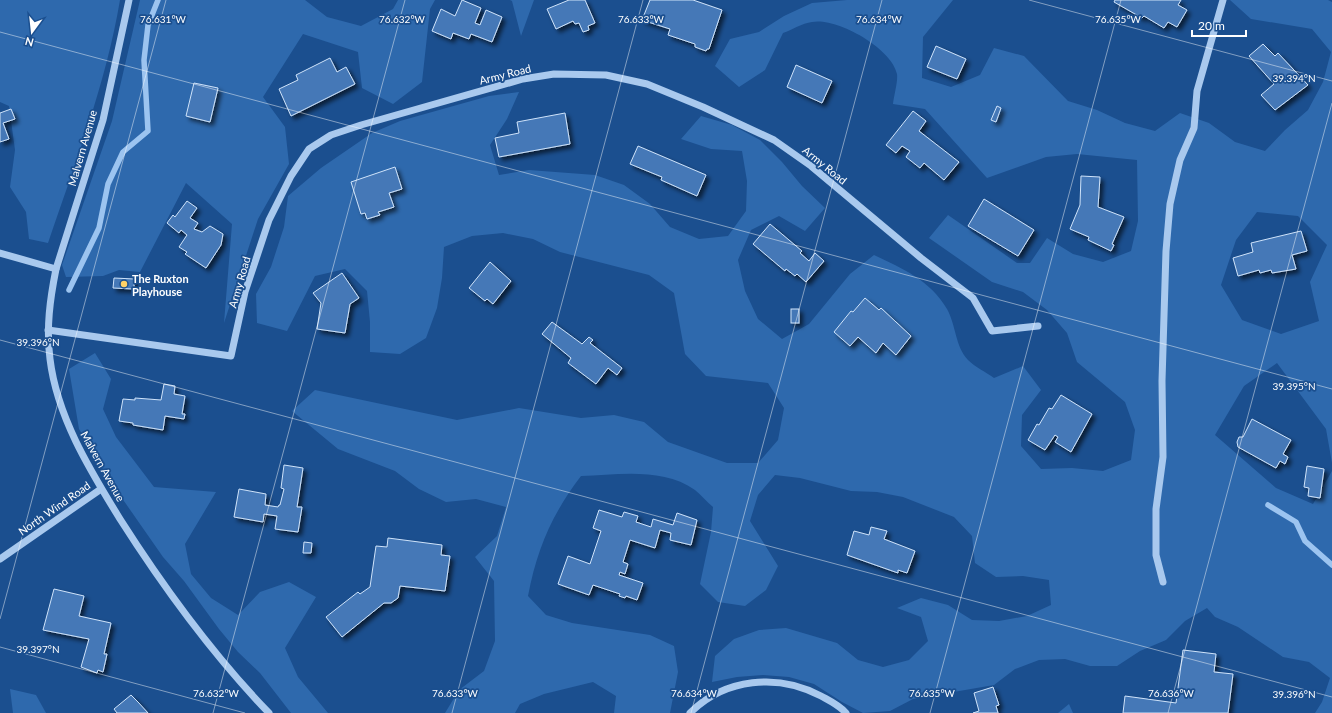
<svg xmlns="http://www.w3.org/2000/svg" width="1332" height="713" font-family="Lato,sans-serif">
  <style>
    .green { fill: #2e69ad; fill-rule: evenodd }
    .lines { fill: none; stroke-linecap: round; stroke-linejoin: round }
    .stream { stroke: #9cc4f0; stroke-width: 5.5 }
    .building { fill: #4478b7; stroke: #cfe3fa; filter: url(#shadow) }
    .minor { stroke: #a9c9ee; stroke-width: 7 }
    .ticks { fill: none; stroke: #fff; stroke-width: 1; stroke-opacity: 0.45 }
    .poi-dot { fill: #ffd166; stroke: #1b4f8f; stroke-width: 1.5 }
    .labels { text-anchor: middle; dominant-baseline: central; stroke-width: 3.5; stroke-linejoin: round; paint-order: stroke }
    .street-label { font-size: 11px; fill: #fff; stroke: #1b4f8f }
    .poi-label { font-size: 11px; font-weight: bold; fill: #fff; stroke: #1b4f8f; text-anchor: start }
    .ticks-label { font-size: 10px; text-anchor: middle; fill: #fff; stroke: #1b4f8f; stroke-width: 3.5; stroke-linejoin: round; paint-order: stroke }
  </style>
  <defs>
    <filter id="shadow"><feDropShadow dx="3.5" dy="3.5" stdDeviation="2" flood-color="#0009"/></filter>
  </defs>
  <rect width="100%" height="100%" fill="#1b4f8f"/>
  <g class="green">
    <path d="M0,0H120C106,83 75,164 48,243L29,239L26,212L10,187L15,150L9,106L0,102Z"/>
    <path d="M140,0H305L327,17L361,26L393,9L398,0H435L430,9L422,82L393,104L362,88L358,52L303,34L263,97L285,127L289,164L258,219L224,323L232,224L186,183L140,272L119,270L103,276L66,277L62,265L112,121Z"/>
    <path d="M510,0H534L521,36L512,1Z"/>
    <path d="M847,0H953L923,37L922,78L951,87L980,75L994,48L1024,56L1068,101L1097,110L1125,123L1155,131L1180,113L1209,123L1235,142L1265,151L1285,130L1308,110L1323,82L1331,52L1312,29L1251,19L1230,0H1328L1332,2V463L1326,429L1277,363L1244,386L1215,435L1276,488L1313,504L1332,471V713H1315L1322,702L1330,678L1309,662L1283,657L1238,627L1215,617L1207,608L1185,621L1166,640L1140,651L1117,666H1090L1065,659L1039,660L1015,669L994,685L913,699L890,711L863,713L842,702L814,684L789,677L763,675L737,677L712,682L715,656L734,639L759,630L786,628L837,643L858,660L883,667L909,660L928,641L921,617L897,608L921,598L948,605L972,620L999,621L1027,616L1051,605L1049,580L1023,576L996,577L975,563L972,536L954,517L903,497L877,492L851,491L800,478L775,475L758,495L750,521L778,566L766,590L745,606L718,602L700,584L711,532L713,507C707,502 701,495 695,490C662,467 618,475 581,476C552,514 537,549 528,596L546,615L572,623L650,635L674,646L678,672L670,713H614L616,696L593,682L544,694L520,704L515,713H445L459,690L484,671L495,641L494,581L475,557L497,536L506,507L476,499L446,502L419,489L395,471L338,449L292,411L315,390L457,420L519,408L581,418L614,415L644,422L668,442L727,463H758L778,440L784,408L768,383L706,376L685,354L674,293L649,275L560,252L533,239L503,233L472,236L444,247L442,278L437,308L426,338L400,354L370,352V322L367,291L345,269L315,276L287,331L257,323L256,294L271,267L284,227L288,196L321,168L372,133L400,121L489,96L519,92L507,119L490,145L499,175L529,170L595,175L624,185L650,204L670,227L699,239L728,236L746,211L747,181L742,151L711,149L681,139L701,116L732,125L760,140L782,162L802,186L825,208L805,231L779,216L751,230L738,260L745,291L758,319L782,339L809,324L850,274L874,255C902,268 931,281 947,309C956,325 955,346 968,360C975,367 986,372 994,378L1023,366L1041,390L1022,415L1021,446L1041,469L1072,468L1103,471L1131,460L1135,430L1125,402L1077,362L1067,333L1047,310L1023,292L992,282L929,238L948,215L1017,263H1030L1047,238L1073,254L1103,262L1131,251L1138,221L1137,160L1077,154L1046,157L987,178L925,109L893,104C894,95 898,82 897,74C892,48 836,17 812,22C802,23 792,30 783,33L765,70L739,87L715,66L730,39L759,32L784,16L812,3ZM1257,212L1298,216L1327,245L1310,282L1319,321L1281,334L1242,320L1221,285L1236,240Z"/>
    <path d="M95,353L111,379L103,409L116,437L154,487L216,492L185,544L191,574L211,598L238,615L260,592L289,582L316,597L285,648L298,677L328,713H291L260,673L238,652L219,629L184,581L163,557L110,481L79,429L69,369Z"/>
    <path d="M10,689L36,695L46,713H13Z"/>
    <path d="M1069,704L1073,713H1058Z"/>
  </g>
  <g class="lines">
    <g class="stream">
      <path d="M69,290L99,228L108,184L123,152L148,131L144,60L148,25L158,0"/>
      <path d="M1268,505L1296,522L1305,541L1332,565"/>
    </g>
  </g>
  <g class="building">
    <path d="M462,0L481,8L475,23L480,25L486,10L502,17L492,42L471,34L469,39L453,33L451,39L432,31L441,9L455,16Z"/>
    <path d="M569,0H585L595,23L588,26L589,30L583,32L579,23L575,24L573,21L556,29L547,9Z"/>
    <path d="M650,0H693L722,10L709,49H707L706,51L695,47V44L668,35L670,29L642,20Z"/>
    <path d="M1115,0H1181L1178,5L1187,10L1177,27L1168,22L1164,28L1144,16L1142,18L1114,2Z"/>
    <path d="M1263,44L1275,56L1278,53L1308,85L1275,110L1261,95L1274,84L1249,56Z"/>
    <path d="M936,46L966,59L957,79L927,67Z"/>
    <path d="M330,58L337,72L346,67L355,84L291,116L279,89L298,80L296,75Z"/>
    <path d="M796,65L832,81L822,103L787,87Z"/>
    <path d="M194,83L218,88L210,122L186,116Z"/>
    <path d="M997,106L1001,108L996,122L991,120Z"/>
    <path d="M11,109L15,119L3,123L9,139L0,142V113Z"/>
    <path d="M913,111L926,121L919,131L959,162L944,180L924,163L920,168L906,157L910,151L902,146L896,153L886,145Z"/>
    <path d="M565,113L570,144L499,157L495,138L519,133L517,122Z"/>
    <path d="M638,146L706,175L697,196L661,180L662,177L630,164Z"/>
    <path d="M395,167L402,189L389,193L394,207L378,212L380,215L367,219L365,213L361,214L351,182Z"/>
    <path d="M1081,176L1100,177L1098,207L1124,217L1112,244L1114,245L1111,251L1088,240L1089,237L1070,229L1080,205Z"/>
    <path d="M984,199L1034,230L1018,256L968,226Z"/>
    <path d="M187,201L197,208L190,218L198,223L194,229L202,232L210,226L223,234L221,245L206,268L185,254L187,252L179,247L187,235L181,230L179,233L167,223L173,215L175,217Z"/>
    <path d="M770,224L802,251L800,253L809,261L815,253L824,261L806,282L797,274L795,276L786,269L785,271L753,244Z"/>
    <path d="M1301,231L1307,251L1292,255L1296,269L1272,273L1271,270L1260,273L1259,270L1238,276L1233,258L1253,252L1251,243Z"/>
    <path d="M490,262L511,281L493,304L487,299L485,301L469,288Z"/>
    <path d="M342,273L359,298L350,304L345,333L317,329L321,303L313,293Z"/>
    <path d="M114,278L134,279V289L113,288Z"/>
    <path d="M865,298L879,310L881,308L911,336L896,355L883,343L876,353L858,337L850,346L834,332L851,311L853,312Z"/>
    <rect x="791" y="309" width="8" height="14"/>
    <path d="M552,322L582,344L589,337L593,340L590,343L622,368L617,375L608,368L596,384L568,363L571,358L542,334Z"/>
    <path d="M164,384L175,386L174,394L185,396L182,414H185L184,419L165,416L163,430L133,425V423L119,421L123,399L135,400V398L161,400Z"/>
    <path d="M1061,395L1092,414L1071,452L1055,442L1058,437L1055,435L1045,450L1028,440L1037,424L1039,425L1049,408L1052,409Z"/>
    <path d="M1252,419L1291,440L1283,454L1288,457L1285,464L1280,461L1276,468L1238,447L1237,442L1239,437H1243Z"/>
    <path d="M284,465L303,468L297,507H302L298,532L275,529L277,516L264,514L263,522L234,517L239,489L266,494L265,505L278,507L279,505H280L284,489L281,488Z"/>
    <path d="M1307,466L1324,469L1320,498L1308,496L1309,488L1304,487Z"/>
    <path d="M599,510L622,517L624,512L638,516L636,522L651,527L653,519L673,525L677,513L697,520L691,545L670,540L671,533L660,530L655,548L630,540L623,562L628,564L625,574L620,572L619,575L643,583L637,600L626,596L625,598L619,596L620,594L593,585L589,595L558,584L568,556L590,564L601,531L593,528Z"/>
    <path d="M871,527L887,531L884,539L915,551L907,573L898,570V573L847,555L854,531L869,535Z"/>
    <path d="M388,538L442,545L441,555L450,556L445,591L400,586L398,598L391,603H384L342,637L326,617L358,592L360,594L370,587L376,546L387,547Z"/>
    <path d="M304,542L312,543L311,553H303Z"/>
    <path d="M54,589L84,596L79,616L111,623L104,654H107L103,672L98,670L97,673L81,667L89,639L43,630Z"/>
    <path d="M1183,650L1216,654L1214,672L1233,674L1228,713H1123L1125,696L1176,703Z"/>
    <path d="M993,687L999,705L996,706L998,713H973L979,711L974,693Z"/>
    <path d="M131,695L138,702L148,713H117L114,709Z"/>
  </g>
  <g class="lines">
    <g class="minor">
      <path d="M129,0L103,120L56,269C50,299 46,328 50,359C57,417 90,470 120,519C164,588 212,654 269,713"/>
      <path d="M0,253L56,269"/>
      <path d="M48,330L231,356L245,292L269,220L291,176L309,149L331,135L361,125L523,79L554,74L606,75L647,84L703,107L774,140L811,166L921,258L973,298L992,331L1038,326"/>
      <path d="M0,559L101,489"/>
      <path d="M1163,582L1156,555V509L1163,457L1162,381L1166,251L1170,204L1180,160L1194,128L1197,91L1223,0"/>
      <path d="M690,713C725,678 778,673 821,696C830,701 839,705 846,713"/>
    </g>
  </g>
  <path class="ticks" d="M1029,0L1332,81M0,32L1332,389M0,340L1332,697M0,619L166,0M0,647L245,713M213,713L405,0M452,713L643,0M691,713L882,0M930,713L1121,0M1168,713L1332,103"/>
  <circle class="poi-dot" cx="124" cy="284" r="4"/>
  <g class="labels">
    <g class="street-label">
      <text transform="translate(505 74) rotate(-14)">Army Road</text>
      <text transform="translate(82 148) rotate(-74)">Malvern Avenue</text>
      <text transform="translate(825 165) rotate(39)">Army Road</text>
      <text transform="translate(239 282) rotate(-74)">Army Road</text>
      <text transform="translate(103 466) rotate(61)">Malvern Avenue</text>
      <text transform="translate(54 508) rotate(-35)">North Wind Road</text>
    </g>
    <g class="poi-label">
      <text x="132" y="278">The Ruxton<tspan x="132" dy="13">Playhouse</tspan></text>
    </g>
  </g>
  <g class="ticks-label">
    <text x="163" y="23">76.631°W</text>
    <text x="402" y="23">76.632°W</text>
    <text x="641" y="23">76.633°W</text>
    <text x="879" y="23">76.634°W</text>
    <text x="1118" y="23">76.635°W</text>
    <text x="1294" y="82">39.394°N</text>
    <text x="38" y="346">39.396°N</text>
    <text x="1294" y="390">39.395°N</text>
    <text x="38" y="653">39.397°N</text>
    <text x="216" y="697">76.632°W</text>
    <text x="455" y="697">76.633°W</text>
    <text x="694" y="697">76.634°W</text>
    <text x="932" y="697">76.635°W</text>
    <text x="1171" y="697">76.636°W</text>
    <text x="1294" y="698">39.396°N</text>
  </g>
  <g transform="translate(32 32) rotate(195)" stroke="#1b4f8f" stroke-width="3" paint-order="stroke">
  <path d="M0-3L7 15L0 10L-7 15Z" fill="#ffffff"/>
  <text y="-6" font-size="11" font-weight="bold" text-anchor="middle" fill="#ffffff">N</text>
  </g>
  <path d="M1192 30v6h54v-6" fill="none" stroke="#ffffff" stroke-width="2"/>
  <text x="1198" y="30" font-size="12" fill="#ffffff" stroke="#1b4f8f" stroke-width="3" paint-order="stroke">20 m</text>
</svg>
